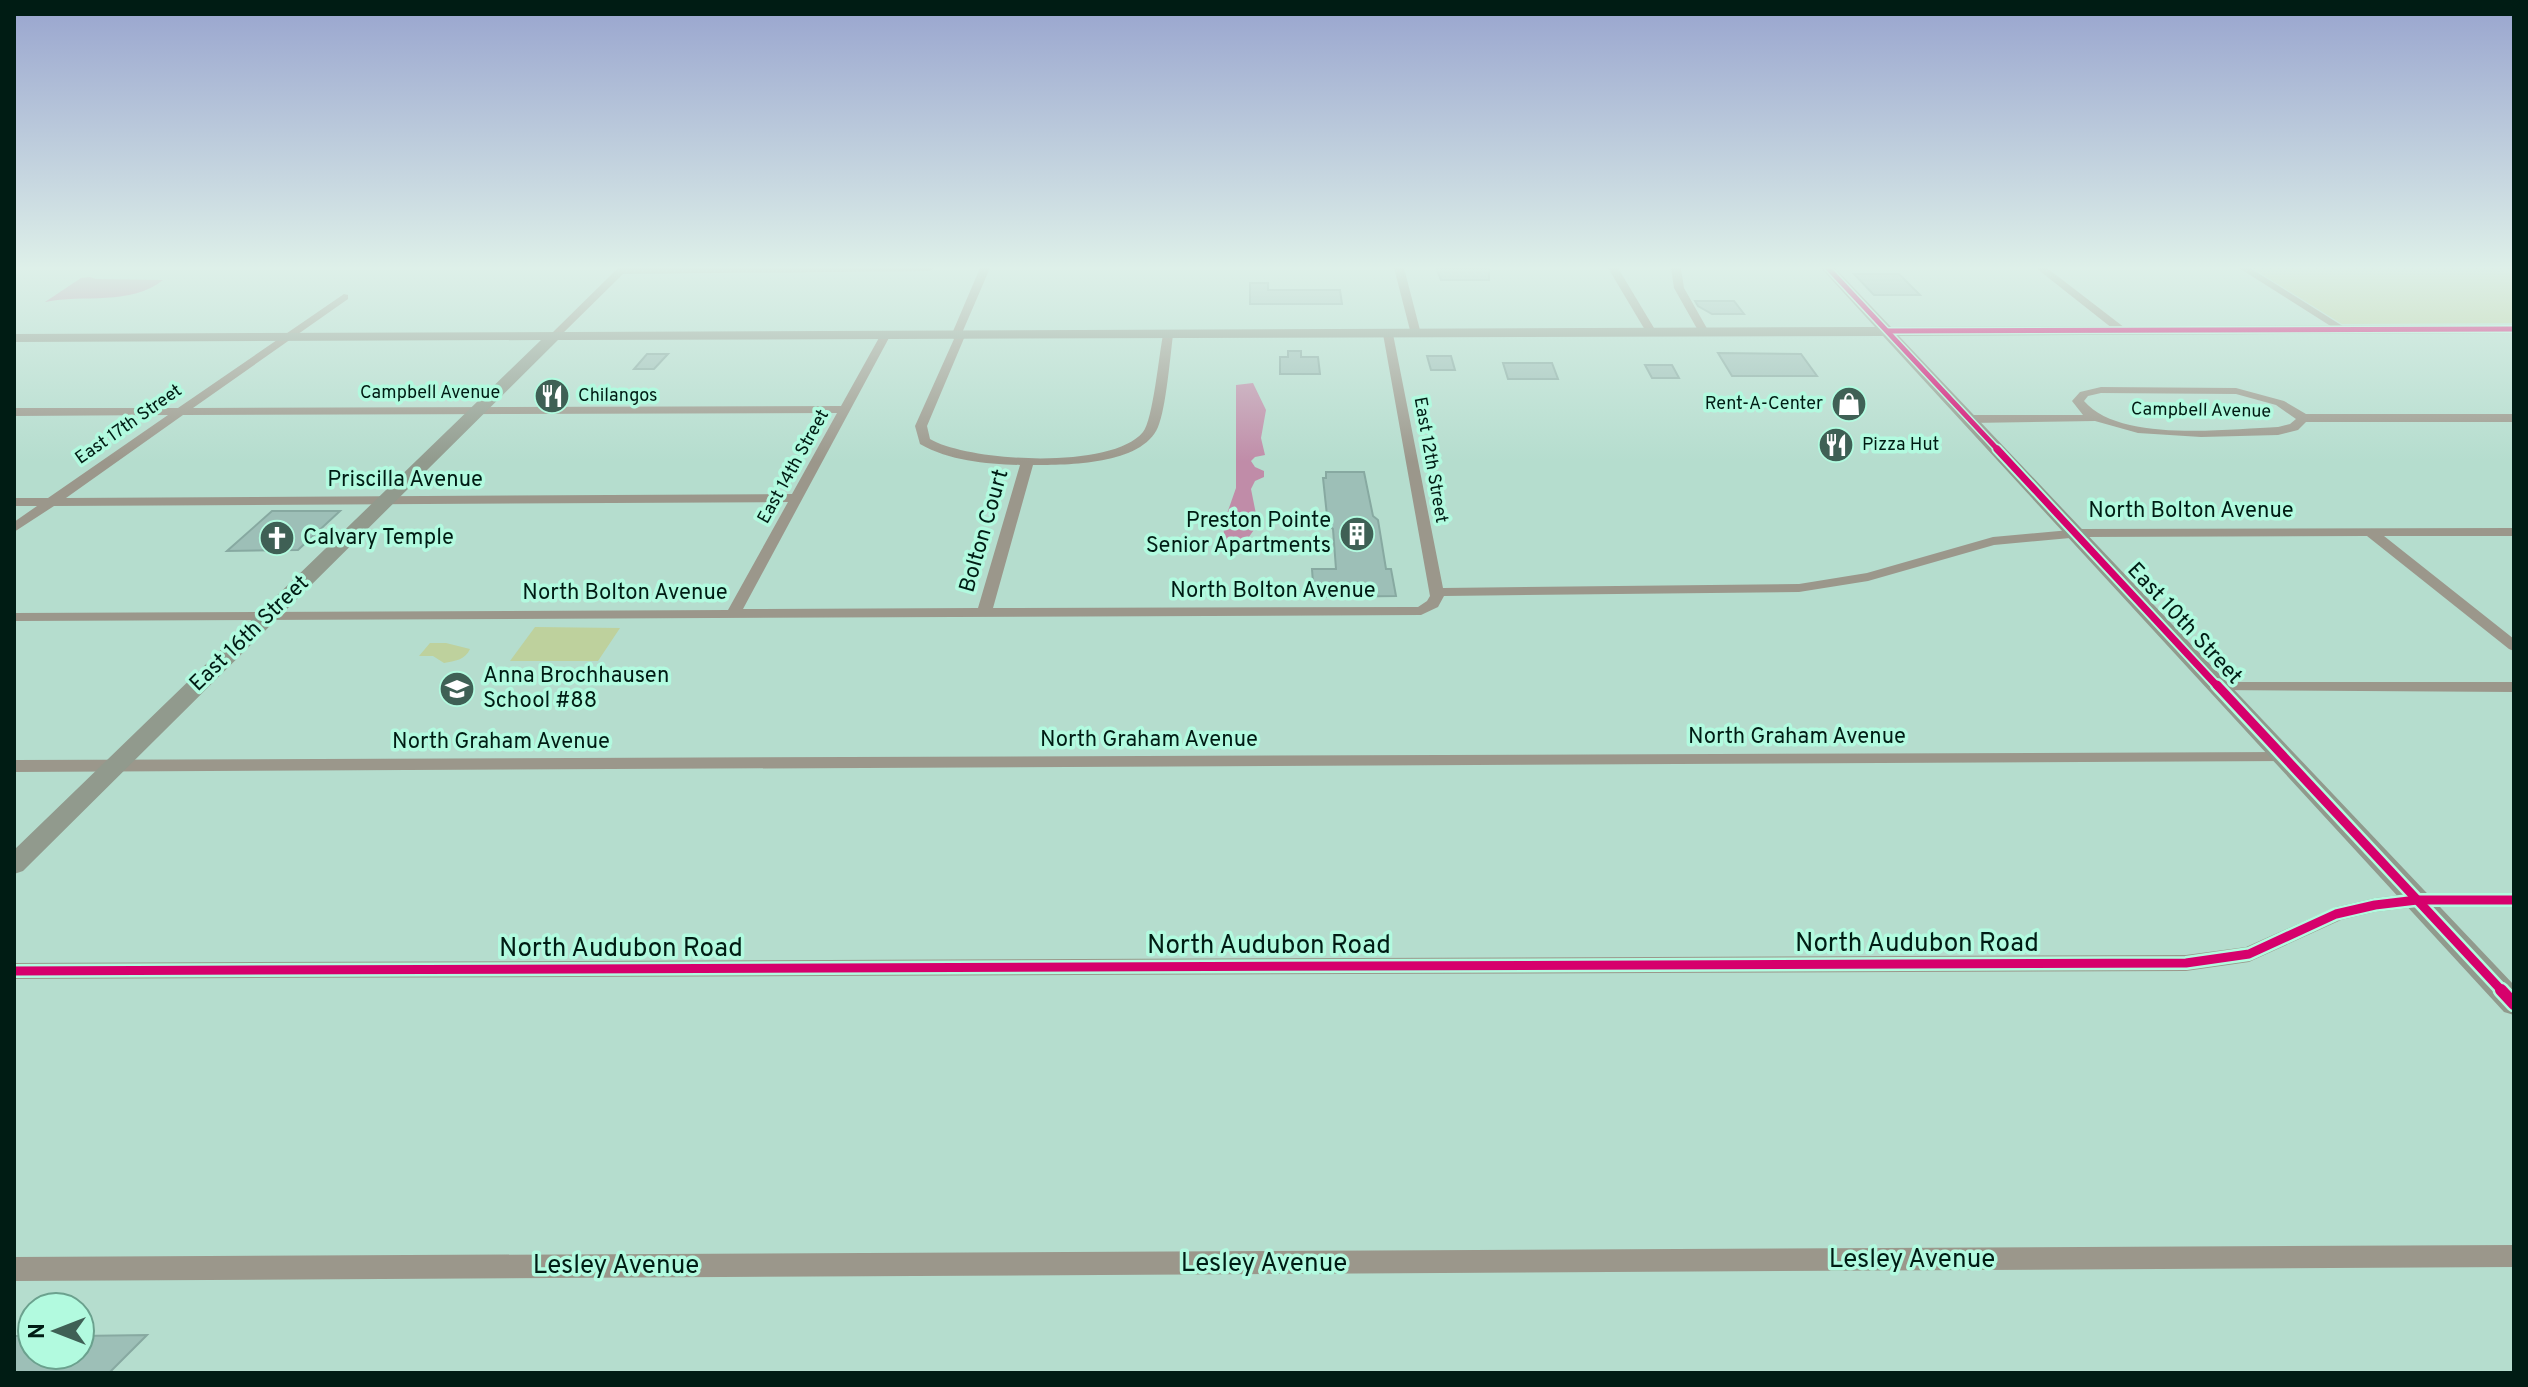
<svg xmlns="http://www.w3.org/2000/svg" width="2528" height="1387" font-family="Overpass,sans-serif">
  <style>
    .green { fill: #bed19d }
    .water { fill: #c08ca8 }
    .building { fill: #9dbfb7; stroke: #87a9a1; stroke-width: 2 }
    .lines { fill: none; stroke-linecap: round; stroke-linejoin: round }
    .minor { fill: #9b978b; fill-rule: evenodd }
    .major { fill: #919a8d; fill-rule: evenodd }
    .cycleway-far3-casing { stroke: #b2fadf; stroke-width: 8 }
    .cycleway-far2-casing { stroke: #b2fadf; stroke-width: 11 }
    .cycleway-far1-casing { stroke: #b2fadf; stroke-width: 14 }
    .cycleway-casing { stroke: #b2fadf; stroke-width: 17 }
    .cycleway-far3 { stroke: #d6006c; stroke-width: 5 }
    .cycleway-far2 { stroke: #d6006c; stroke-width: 7 }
    .cycleway-far1 { stroke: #d6006c; stroke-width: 9 }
    .cycleway { stroke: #d6006c; stroke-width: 12 }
    .labels { text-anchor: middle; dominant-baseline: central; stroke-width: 7; stroke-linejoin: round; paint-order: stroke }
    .far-street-label { font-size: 18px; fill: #001c14; stroke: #b2fadf }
    .far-poi-label { font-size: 18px; fill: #001c14; stroke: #b2fadf; text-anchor: start }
    .street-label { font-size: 22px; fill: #001c14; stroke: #b2fadf }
    .poi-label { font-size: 22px; fill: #001c14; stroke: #b2fadf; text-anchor: start }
    .near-street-label { font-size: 26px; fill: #001c14; stroke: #b2fadf }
  </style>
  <rect width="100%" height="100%" fill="#b5ddce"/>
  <g class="green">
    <path d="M2252,268H2514V323L2342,324Z"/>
    <path d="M535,627L620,628L598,661H510Z"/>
    <path d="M430,643H446L470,649C465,660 455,661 444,663L433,656H419Z"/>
  </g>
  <g class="water">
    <path d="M90,277L96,279L163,280C131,306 83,294 45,302L81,278Z"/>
    <path d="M1253,383L1266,410L1261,438L1265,455L1255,457L1251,461L1255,467L1264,471V477L1255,481L1251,489L1258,524L1244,544L1226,550L1223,525L1236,488V385Z"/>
  </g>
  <g class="building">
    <path d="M1436,268H1489V280H1441Z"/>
    <path d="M1854,274H1899L1920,295H1874Z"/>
    <path d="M1250,283H1268V290H1340L1342,304H1250Z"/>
    <path d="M1695,301H1734L1744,314H1712L1698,306Z"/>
    <path d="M1288,351H1301V357H1318L1320,374H1280V357H1288Z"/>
    <path d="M1718,353L1801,354L1817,376H1732Z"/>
    <path d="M647,354H668L654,369H634Z"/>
    <path d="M1427,356H1451L1455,370H1431Z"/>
    <path d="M1503,363H1552L1558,379H1508Z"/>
    <path d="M1645,365H1672L1679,378H1652Z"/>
    <path d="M1326,472H1364L1373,516L1378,520L1386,569H1391L1396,596L1314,597L1312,569H1336L1333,529L1328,525L1323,478H1326Z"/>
    <path d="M272,511H340L298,550L227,551Z"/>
    <path d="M147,1335L109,1373H14V1336H32V1355H80V1336Z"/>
  </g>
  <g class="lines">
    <g class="minor">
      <path d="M935,268L930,271L623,274L559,337L550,335L618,268Z"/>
      <path d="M980,268H990L962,333L965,336L927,426L930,439C969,462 1112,470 1143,432C1153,420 1159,354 1163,335L1168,332L1173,335C1170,358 1166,408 1158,427C1142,465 1067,465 1033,465L993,608L1418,607L1427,601L1430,596L1383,334L1388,331L1393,334L1443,588L1799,584L1867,573L1993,537L2081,529L2514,528V536H2384L2514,639V651L2509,649L2367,536L2081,537L1994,545L1868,581L1799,592L1444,596L1438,607L1421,615L14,621V613L728,610L788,502L54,506L14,532V522L37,506H14V498H48L168,415L14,416V408H178L344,294L348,295V299L193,408L841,406L880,336L889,334L890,336L743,609L978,608L1020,465C986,464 950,461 920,444L915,426L954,339L951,336ZM837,413L792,494L66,498L183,415Z"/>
      <path d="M1394,268H1404L1421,334L1420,336L1411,334Z"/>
      <path d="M1608,268H1618L1657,333L1656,335H1648Z"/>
      <path d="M1671,268H1681L1684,288L1709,332L1708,334H1700L1674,288Z"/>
      <path d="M2036,268H2047L2125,328V332H2117Z"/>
      <path d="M2239,268H2250L2349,330L2340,332Z"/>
      <path d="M2101,387L2236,388L2284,401L2306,414H2514V422H2306L2298,430L2278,435L2201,437L2138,433L2095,421L1969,423L1963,419L1969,415H2083L2072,401L2080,392ZM2101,393L2236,394L2276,405L2296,419L2290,424L2278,427C2227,429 2120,443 2084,401L2088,396Z"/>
      <path d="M2219,682H2514V692L2213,690L2211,687Z"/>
      <path d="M2283,752L2291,757L2289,761L14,772V760Z"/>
      <path d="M2417,893H2514V907H2417L2375,912L2341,920L2249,962L2186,971L14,979V963L2186,955L2246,947L2336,907L2375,898Z"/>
      <path d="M2514,1245V1267L14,1281V1257Z"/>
    </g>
    <path class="major" d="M1821,268H1835L1891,327L2514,325V333L1899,336L2514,985V1015L2504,1012L1883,336L558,340L23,871L14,874V850L541,340L14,342V334L1875,327Z"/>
    <defs>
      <g id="cycleway-far3">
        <path d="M1828,268L1999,451"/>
        <path d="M1888,331L2514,329"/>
      </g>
      <path id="cycleway-far2" d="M1997,449L2218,687"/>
      <g id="cycleway-far1">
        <path d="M2217,685L2503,992"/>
        <path d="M14,971L2186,963L2249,954L2336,914L2375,905L2417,900H2514"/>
      </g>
      <path id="cycleway" d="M2501,990L2514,1004"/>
    </defs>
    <use href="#cycleway-far3" class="cycleway-far3-casing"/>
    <use href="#cycleway-far2" class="cycleway-far2-casing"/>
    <use href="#cycleway-far1" class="cycleway-far1-casing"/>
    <use href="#cycleway" class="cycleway-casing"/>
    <use href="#cycleway-far3" class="cycleway-far3"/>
    <use href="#cycleway-far2" class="cycleway-far2"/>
    <use href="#cycleway-far1" class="cycleway-far1"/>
    <use href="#cycleway" class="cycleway"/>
  </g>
  <linearGradient id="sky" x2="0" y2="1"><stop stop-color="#98a4ce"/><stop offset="0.58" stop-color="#def0e9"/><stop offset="1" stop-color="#def0e9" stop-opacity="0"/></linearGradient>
  <rect width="2528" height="462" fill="url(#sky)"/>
  <defs>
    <symbol id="restaurant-disc" viewBox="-11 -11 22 22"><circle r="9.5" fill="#3f6055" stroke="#b2fadf"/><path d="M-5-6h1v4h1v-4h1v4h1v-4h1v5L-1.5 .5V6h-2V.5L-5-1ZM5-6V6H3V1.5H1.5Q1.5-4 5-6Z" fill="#fff"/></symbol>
    <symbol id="shop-disc" viewBox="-11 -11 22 22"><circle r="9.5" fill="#3f6055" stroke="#b2fadf"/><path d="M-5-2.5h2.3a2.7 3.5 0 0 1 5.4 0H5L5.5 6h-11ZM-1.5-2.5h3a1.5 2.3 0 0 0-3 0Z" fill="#fff"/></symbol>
    <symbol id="building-disc" viewBox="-11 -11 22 22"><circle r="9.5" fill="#3f6055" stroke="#b2fadf"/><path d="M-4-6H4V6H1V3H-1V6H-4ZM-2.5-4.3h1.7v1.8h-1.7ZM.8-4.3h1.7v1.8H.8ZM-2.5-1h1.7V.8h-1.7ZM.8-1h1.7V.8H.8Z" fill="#fff"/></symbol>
    <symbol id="church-disc" viewBox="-11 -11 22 22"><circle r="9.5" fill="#3f6055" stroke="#b2fadf"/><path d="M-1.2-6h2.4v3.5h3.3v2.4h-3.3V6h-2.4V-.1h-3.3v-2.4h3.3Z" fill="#fff"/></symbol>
    <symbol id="school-disc" viewBox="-11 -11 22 22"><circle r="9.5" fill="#3f6055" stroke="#b2fadf"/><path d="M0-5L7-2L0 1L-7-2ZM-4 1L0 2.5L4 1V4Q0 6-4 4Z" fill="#fff"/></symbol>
  </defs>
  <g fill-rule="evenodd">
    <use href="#restaurant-disc" x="532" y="376" width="40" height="40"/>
    <use href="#shop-disc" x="1829" y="384" width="40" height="40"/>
    <use href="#restaurant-disc" x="1816" y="425" width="40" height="40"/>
    <use href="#building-disc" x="1337" y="514" width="40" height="40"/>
    <use href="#church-disc" x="257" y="518" width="40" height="40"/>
    <use href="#school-disc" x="437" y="669" width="40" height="40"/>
  </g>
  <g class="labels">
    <g class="far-street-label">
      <text x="430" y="393">Campbell Avenue</text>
      <text transform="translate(2201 411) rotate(1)">Campbell Avenue</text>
      <text transform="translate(129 425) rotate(-35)">East 17th Street</text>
      <text transform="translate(1430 460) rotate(80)">East 12th Street</text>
      <text transform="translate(794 467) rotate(-61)">East 14th Street</text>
    </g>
    <g class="far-poi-label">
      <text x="578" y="396">Chilangos</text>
      <text x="1823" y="404" text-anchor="end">Rent-A-Center</text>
      <text x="1862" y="445">Pizza Hut</text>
    </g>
    <g class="street-label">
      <text x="405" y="480">Priscilla Avenue</text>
      <text x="2191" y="511">North Bolton Avenue</text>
      <text transform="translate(985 531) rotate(-74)">Bolton Court</text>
      <text x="1273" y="591">North Bolton Avenue</text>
      <text x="625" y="593">North Bolton Avenue</text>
      <text transform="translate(2184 624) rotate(47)">East 10th Street</text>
      <text transform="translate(250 634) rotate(-44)">East 16th Street</text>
      <text x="1797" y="737">North Graham Avenue</text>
      <text x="1149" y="740">North Graham Avenue</text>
      <text x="501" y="742">North Graham Avenue</text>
    </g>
    <g class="poi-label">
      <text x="1331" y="521" text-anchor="end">Preston Pointe<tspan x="1331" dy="25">Senior Apartments</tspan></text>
      <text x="303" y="538">Calvary Temple</text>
      <text x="483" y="676">Anna Brochhausen<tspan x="483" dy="25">School #88</tspan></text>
    </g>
    <g class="near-street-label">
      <text x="1917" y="944">North Audubon Road</text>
      <text x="1269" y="946">North Audubon Road</text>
      <text x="621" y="949">North Audubon Road</text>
      <text x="1912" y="1260">Lesley Avenue</text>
      <text x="1264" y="1264">Lesley Avenue</text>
      <text x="616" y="1266">Lesley Avenue</text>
    </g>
  </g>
  <rect width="2528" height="1387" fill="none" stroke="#001c14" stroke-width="32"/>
  <g transform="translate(56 1331) rotate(270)"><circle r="38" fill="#b2fadf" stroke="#6ba18e" stroke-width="2"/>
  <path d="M0-6L14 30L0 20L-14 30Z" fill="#3f6055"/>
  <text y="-12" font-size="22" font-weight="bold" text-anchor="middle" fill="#001c14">N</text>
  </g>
</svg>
